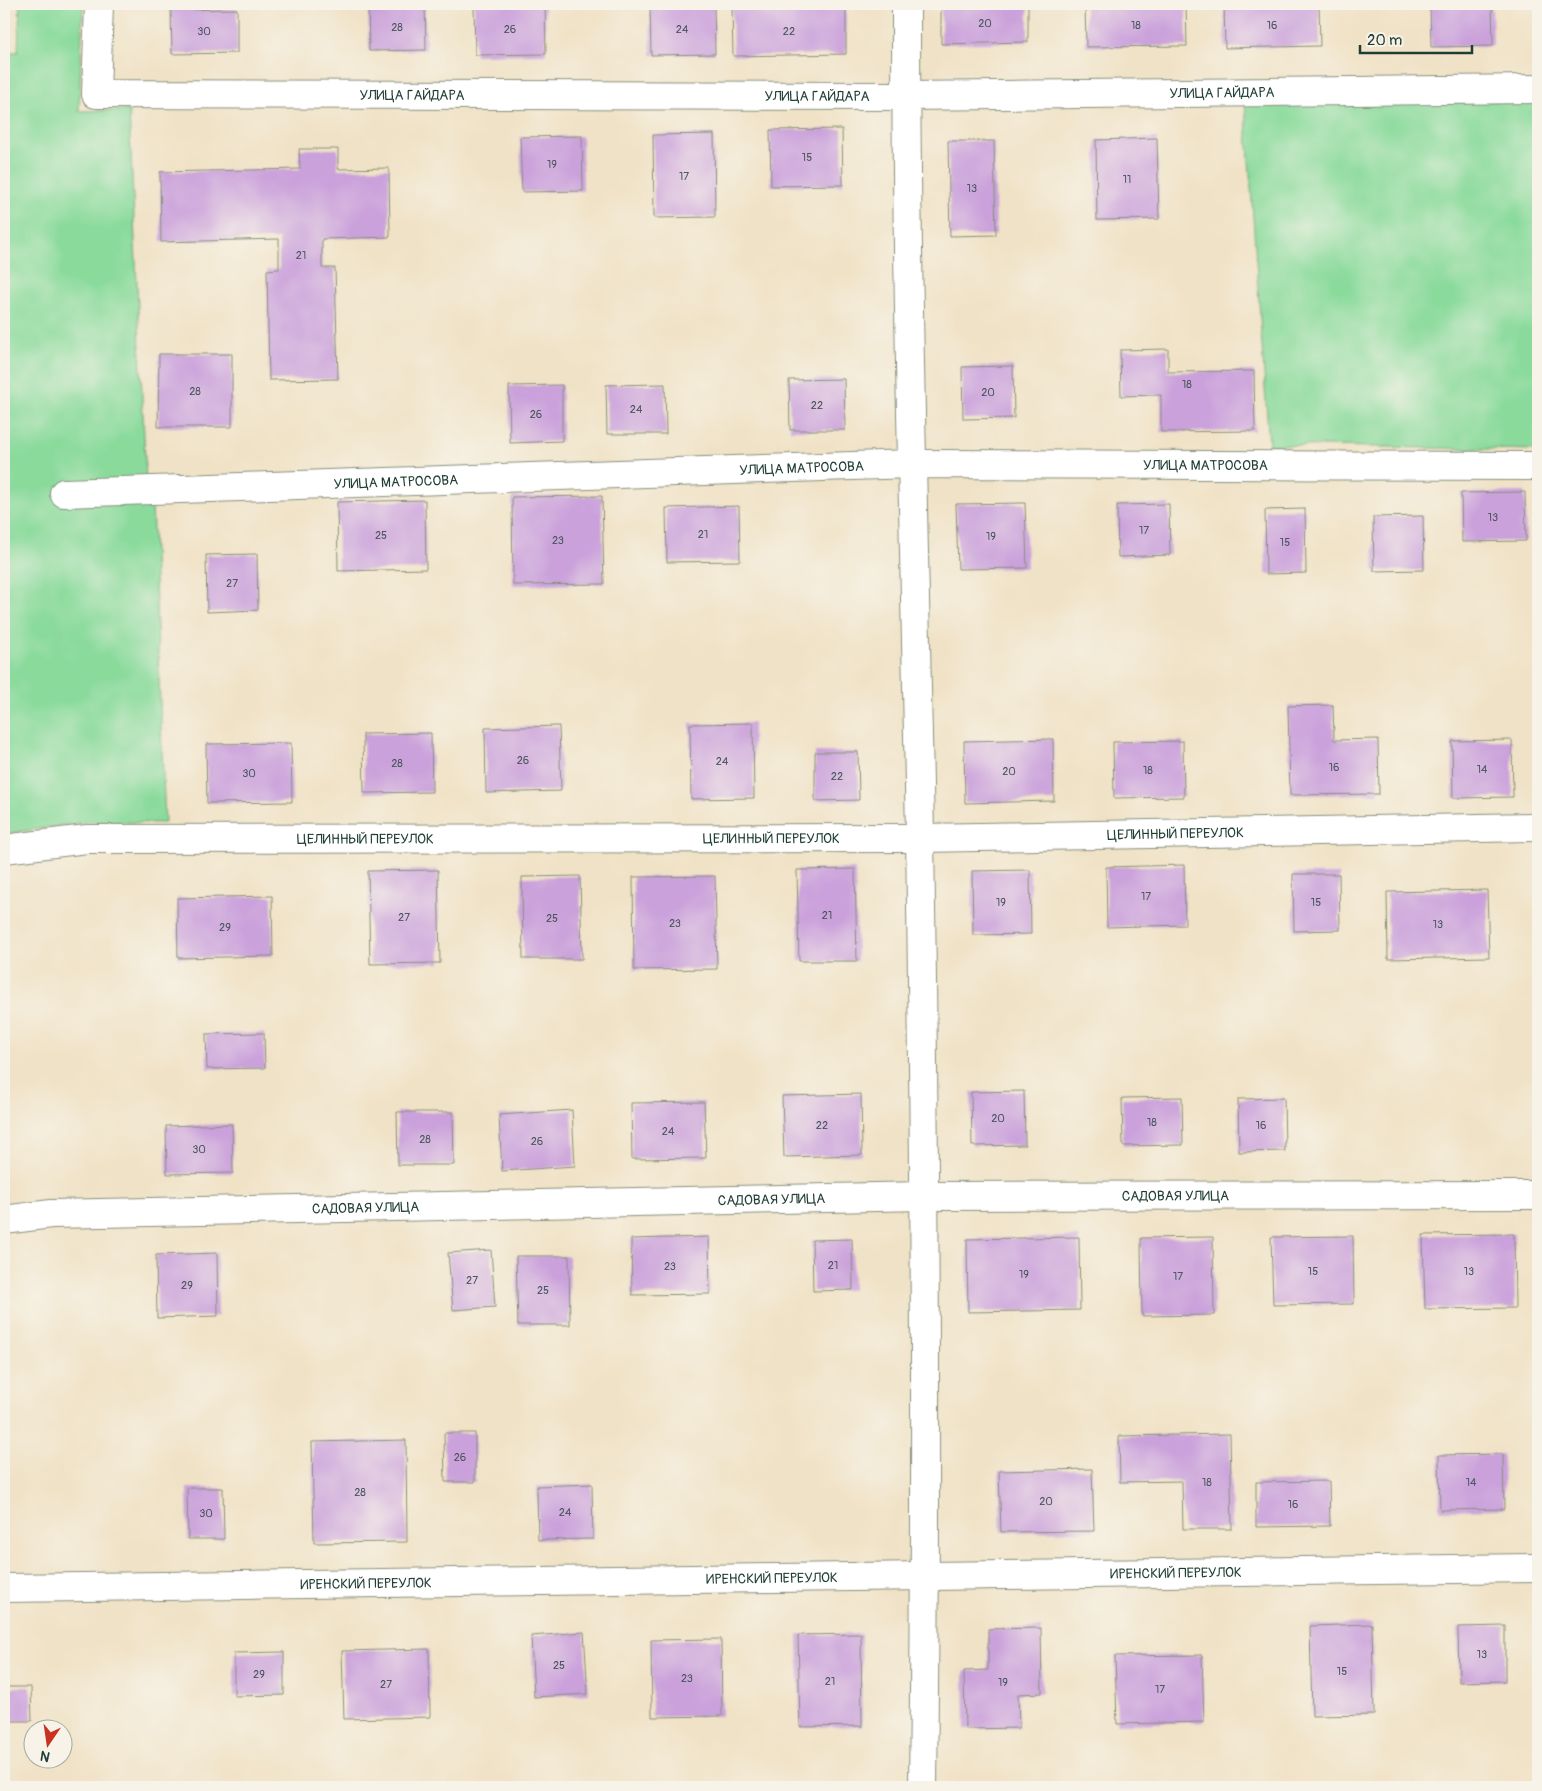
<svg xmlns="http://www.w3.org/2000/svg" width="1542" height="1791" font-family="Pangolin,sans-serif">
  <style>
    .green { fill: #89da9b; stroke: #548c68 }
    .building { fill: #caa1db }
    .lines { fill: none; stroke-linecap: round; stroke-linejoin: round }
    .minor-casing { stroke: #88907d; stroke-width: 30 }
    .minor { stroke: #fff; stroke-width: 28 }
    .labels { text-anchor: middle; dominant-baseline: central; stroke-width: 5; stroke-linejoin: round; paint-order: stroke }
    .number-label { font-size: 11px; fill: #4a565e }
    .street-label { font-size: 14px; fill: #1f3d34; stroke: #f7f3e8 }
  </style>
  <rect width="100%" height="100%" fill="#f7f3e8"/>
  <filter id="ink" filterUnits="userSpaceOnUse"><feTurbulence type="fractalNoise" baseFrequency=".02" numOctaves="2"/><feDisplacementMap in="SourceGraphic" scale="10" xChannelSelector="R" yChannelSelector="G"/><feConvolveMatrix kernelMatrix="1 2 1 2 8 2 1 2 1" color-interpolation-filters="sRGB"/></filter>
  <filter id="wash" filterUnits="userSpaceOnUse"><feTurbulence type="fractalNoise" baseFrequency=".0096" numOctaves="4" result="noise"/><feDisplacementMap in="SourceGraphic" scale="20" xChannelSelector="R" yChannelSelector="G"/><feGaussianBlur stdDeviation="1.12" result="paint"/><feColorMatrix in="noise" values="0 0 0 0 0 0 0 0 0 0 0 0 0 0 0 0 0 1.4 0 .05"/><feComposite in="paint" operator="in"/></filter>
  <g filter="url(#wash)">
    <rect width="100%" height="100%" fill="#f0e2c6"/>
    <g class="green">
      <path d="M20,4H83L79,111L129,110L146,480L152,505L165,823L86,822L4,834V52H18Z"/>
      <path d="M1538,101V450L1269,445L1245,103Z"/>
    </g>
    <g id="blocks">
      <g class="building">
        <path d="M368,4H425L426,50L369,51Z"/>
        <path d="M474,4H545L546,54L475,55Z"/>
        <path d="M650,4H714L715,54L651,55Z"/>
        <path d="M941,4H1028V42L941,44Z"/>
        <path d="M1085,4H1186L1187,46L1086,47Z"/>
        <path d="M1224,4H1319L1320,46L1225,48Z"/>
        <path d="M1430,4H1492L1493,46L1431,47Z"/>
        <path d="M846,6V54L733,56L732,8Z"/>
        <path d="M237,9V53L172,54L171,10Z"/>
        <path d="M842,129L843,185L771,186L770,130Z"/>
        <path d="M714,134L715,217L654,218L653,135Z"/>
        <path d="M582,136L583,191L522,192L520,137Z"/>
        <path d="M1157,138L1159,219L1097,220L1096,140Z"/>
        <path d="M948,141H994L996,235L950,236Z"/>
        <path d="M299,149H338V169L389,168L390,237L322,239V268H335L338,379L269,380L267,270L279,269V239L161,242L160,172L300,169Z"/>
        <path d="M1168,349V372L1254,371L1255,431L1161,432V395L1121,396L1120,350Z"/>
        <path d="M159,354H232V427H158Z"/>
        <path d="M1013,366L1014,418L963,419L962,367Z"/>
        <path d="M844,379L845,430H790L789,380Z"/>
        <path d="M665,384L666,434H607L606,385Z"/>
        <path d="M562,385V441L510,443L509,386Z"/>
        <path d="M1525,492L1526,541L1462,542L1461,493Z"/>
        <path d="M602,496L604,584L513,585L512,497Z"/>
        <path d="M425,500L426,569L338,571L337,502Z"/>
        <path d="M1025,503L1027,568L958,569L956,504Z"/>
        <path d="M1169,504L1170,555L1118,557L1117,505Z"/>
        <path d="M739,506L740,561L667,562L666,508Z"/>
        <path d="M1305,509L1306,573L1266,574L1265,510Z"/>
        <path d="M1423,516L1424,570L1374,571L1373,517Z"/>
        <path d="M257,554L258,610L207,612L206,555Z"/>
        <path d="M1333,705L1334,740L1378,739L1379,794L1290,795L1288,706Z"/>
        <path d="M753,723L754,798L691,799L690,724Z"/>
        <path d="M559,726L561,791L486,793L485,728Z"/>
        <path d="M431,733L432,792L364,793L363,734Z"/>
        <path d="M1053,739L1054,801L965,803L964,741Z"/>
        <path d="M1512,740L1513,797L1453,798L1452,741Z"/>
        <path d="M1183,741L1184,797L1114,798L1113,742Z"/>
        <path d="M291,743L292,802L207,803L206,744Z"/>
        <path d="M815,752H858L859,800L815,801Z"/>
        <path d="M1184,865L1185,925L1107,927L1106,867Z"/>
        <path d="M855,869L857,961H799L797,870Z"/>
        <path d="M438,870L440,963L370,964L368,871Z"/>
        <path d="M1030,870L1031,934L973,935L972,871Z"/>
        <path d="M1293,874H1339L1340,930L1294,931Z"/>
        <path d="M580,876L582,959H523L522,877Z"/>
        <path d="M715,876L717,969L634,970L633,877Z"/>
        <path d="M1487,890L1489,957L1388,959L1387,892Z"/>
        <path d="M272,896L273,956L178,958L177,898Z"/>
        <path d="M264,1033L265,1068L207,1069L206,1034Z"/>
        <path d="M1024,1091L1025,1145L972,1146L971,1092Z"/>
        <path d="M861,1094L862,1155L784,1157L782,1096Z"/>
        <path d="M1182,1097L1183,1145L1123,1146L1122,1098Z"/>
        <path d="M1284,1098L1285,1151L1239,1152L1238,1099Z"/>
        <path d="M704,1102L706,1158L632,1159L631,1103Z"/>
        <path d="M572,1110L575,1166L502,1171L499,1115Z"/>
        <path d="M397,1112H453L454,1165H398Z"/>
        <path d="M232,1124L233,1173L167,1174L166,1126Z"/>
        <path d="M1514,1234L1515,1308L1425,1309L1423,1235Z"/>
        <path d="M1353,1236L1354,1304L1273,1305L1271,1237Z"/>
        <path d="M709,1237L710,1294L632,1295L631,1239Z"/>
        <path d="M1079,1237L1080,1310L968,1312L967,1239Z"/>
        <path d="M1213,1237L1214,1315L1142,1316L1141,1238Z"/>
        <path d="M852,1239L853,1290L813,1291L812,1240Z"/>
        <path d="M491,1250L495,1307L453,1310L448,1253Z"/>
        <path d="M217,1253L218,1316L157,1318L156,1255Z"/>
        <path d="M516,1256H569L570,1325H518Z"/>
        <path d="M444,1433H475V1482H445Z"/>
        <path d="M1230,1434L1232,1529H1183L1182,1481L1120,1482L1119,1436Z"/>
        <path d="M406,1440L407,1542L314,1543L312,1442Z"/>
        <path d="M1503,1454L1504,1509L1440,1510L1439,1455Z"/>
        <path d="M1092,1469L1094,1531L1001,1532L999,1471Z"/>
        <path d="M1329,1481L1330,1526L1256,1527V1482Z"/>
        <path d="M592,1484L593,1539L538,1540L537,1486Z"/>
        <path d="M187,1488H223L224,1539H188Z"/>
        <path d="M1372,1624L1374,1715L1312,1716L1310,1626Z"/>
        <path d="M1505,1626V1681L1459,1682L1458,1627Z"/>
        <path d="M1041,1628L1042,1693L1018,1694L1019,1728L965,1729L964,1671L988,1670V1629Z"/>
        <path d="M584,1632L588,1694L534,1697L531,1636Z"/>
        <path d="M861,1634L862,1726L800,1727L798,1635Z"/>
        <path d="M721,1639L722,1716L652,1717L651,1640Z"/>
        <path d="M429,1649L430,1717L344,1719L342,1651Z"/>
        <path d="M284,1652V1695L234,1696V1653Z"/>
        <path d="M1202,1655L1204,1722L1117,1724L1115,1656Z"/>
        <path d="M4,1687H31L32,1721H4Z"/>
      </g>
    </g>
  </g>
  <g filter="url(#ink)">
    <use href="#blocks" fill-opacity="0" stroke="#88907d" stroke-width="1"/>
    <g class="lines">
      <defs>
        <g id="minor">
          <path id="s1" d="M99,4L96,94L906,96L1538,89"/>
          <path d="M906,4C906,282 915,559 920,837C925,1154 927,1471 923,1787"/>
          <path id="s2" d="M64,493L911,464L1538,466"/>
          <path id="s3" d="M4,849L87,839L920,838L1538,827"/>
          <path id="s4" d="M4,1220L51,1214L924,1196L1538,1195"/>
          <path id="s5" d="M4,1588L1538,1568"/>
        </g>
      </defs>
      <use href="#minor" class="minor-casing"/>
      <use href="#minor" class="minor"/>
    </g>
  </g>
  <g class="labels">
    <g class="number-label">
      <text x="985" y="23">20</text>
      <text x="1136" y="25">18</text>
      <text x="1272" y="25">16</text>
      <text x="397" y="27">28</text>
      <text x="510" y="29">26</text>
      <text x="682" y="29">24</text>
      <text x="204" y="31">30</text>
      <text x="789" y="31">22</text>
      <text x="807" y="157">15</text>
      <text x="552" y="164">19</text>
      <text x="684" y="176">17</text>
      <text x="1127" y="179">11</text>
      <text x="972" y="188">13</text>
      <text x="301" y="255">21</text>
      <text x="1187" y="384">18</text>
      <text x="195" y="391">28</text>
      <text x="988" y="392">20</text>
      <text x="817" y="405">22</text>
      <text x="636" y="409">24</text>
      <text x="536" y="414">26</text>
      <text x="1493" y="517">13</text>
      <text x="1144" y="530">17</text>
      <text x="703" y="534">21</text>
      <text x="381" y="535">25</text>
      <text x="991" y="536">19</text>
      <text x="558" y="540">23</text>
      <text x="1285" y="542">15</text>
      <text x="232" y="583">27</text>
      <text x="523" y="760">26</text>
      <text x="722" y="761">24</text>
      <text x="397" y="763">28</text>
      <text x="1334" y="767">16</text>
      <text x="1482" y="769">14</text>
      <text x="1148" y="770">18</text>
      <text x="1009" y="771">20</text>
      <text x="249" y="773">30</text>
      <text x="837" y="776">22</text>
      <text x="1146" y="896">17</text>
      <text x="1001" y="902">19</text>
      <text x="1316" y="902">15</text>
      <text x="827" y="915">21</text>
      <text x="404" y="917">27</text>
      <text x="552" y="918">25</text>
      <text x="675" y="923">23</text>
      <text x="1438" y="924">13</text>
      <text x="225" y="927">29</text>
      <text x="998" y="1118">20</text>
      <text x="1152" y="1122">18</text>
      <text x="822" y="1125">22</text>
      <text x="1261" y="1125">16</text>
      <text x="668" y="1131">24</text>
      <text x="425" y="1139">28</text>
      <text x="537" y="1141">26</text>
      <text x="199" y="1149">30</text>
      <text x="833" y="1265">21</text>
      <text x="670" y="1266">23</text>
      <text x="1313" y="1271">15</text>
      <text x="1469" y="1271">13</text>
      <text x="1024" y="1274">19</text>
      <text x="1178" y="1276">17</text>
      <text x="472" y="1280">27</text>
      <text x="187" y="1285">29</text>
      <text x="543" y="1290">25</text>
      <text x="460" y="1457">26</text>
      <text x="1207" y="1482">18</text>
      <text x="1471" y="1482">14</text>
      <text x="360" y="1492">28</text>
      <text x="1046" y="1501">20</text>
      <text x="1293" y="1504">16</text>
      <text x="565" y="1512">24</text>
      <text x="206" y="1513">30</text>
      <text x="1482" y="1654">13</text>
      <text x="559" y="1665">25</text>
      <text x="1342" y="1671">15</text>
      <text x="259" y="1674">29</text>
      <text x="687" y="1678">23</text>
      <text x="830" y="1681">21</text>
      <text x="1003" y="1682">19</text>
      <text x="386" y="1684">27</text>
      <text x="1160" y="1689">17</text>
    </g>
    <g class="street-label">
      <text stroke="none"><textPath href="#s1" startOffset="1216">УЛИЦА ГАЙДАРА</textPath></text>
      <text stroke="none"><textPath href="#s1" startOffset="406">УЛИЦА ГАЙДАРА</textPath></text>
      <text stroke="none"><textPath href="#s1" startOffset="811">УЛИЦА ГАЙДАРА</textPath></text>
      <text stroke="none"><textPath href="#s2" startOffset="1142">УЛИЦА МАТРОСОВА</textPath></text>
      <text stroke="none"><textPath href="#s2" startOffset="738">УЛИЦА МАТРОСОВА</textPath></text>
      <text stroke="none"><textPath href="#s2" startOffset="332">УЛИЦА МАТРОСОВА</textPath></text>
      <text stroke="none"><textPath href="#s3" startOffset="1172">ЦЕЛИННЫЙ ПЕРЕУЛОК</textPath></text>
      <text stroke="none"><textPath href="#s3" startOffset="362">ЦЕЛИННЫЙ ПЕРЕУЛОК</textPath></text>
      <text stroke="none"><textPath href="#s3" startOffset="768">ЦЕЛИННЫЙ ПЕРЕУЛОК</textPath></text>
      <text stroke="none"><textPath href="#s4" startOffset="1172">САДОВАЯ УЛИЦА</textPath></text>
      <text stroke="none"><textPath href="#s4" startOffset="768">САДОВАЯ УЛИЦА</textPath></text>
      <text stroke="none"><textPath href="#s4" startOffset="362">САДОВАЯ УЛИЦА</textPath></text>
      <text stroke="none"><textPath href="#s5" startOffset="1172">ИРЕНСКИЙ ПЕРЕУЛОК</textPath></text>
      <text stroke="none"><textPath href="#s5" startOffset="768">ИРЕНСКИЙ ПЕРЕУЛОК</textPath></text>
      <text stroke="none"><textPath href="#s5" startOffset="362">ИРЕНСКИЙ ПЕРЕУЛОК</textPath></text>
    </g>
  </g>
  <rect width="1542" height="1791" fill="none" stroke="#f7f3e8" stroke-width="20"/>
  <g transform="translate(48 1744) rotate(193)"><circle r="24" fill="#f7f3e8" stroke="#a1aaa0"/>
  <path d="M0-4L9 19L0 12L-9 19Z" fill="#c8321e"/>
  <text y="-8" font-size="14" font-weight="bold" text-anchor="middle" fill="#1f3d34">N</text>
  </g>
  <path d="M1360 45v8h112v-8" fill="none" stroke="#1f3d34" stroke-width="2.5"/>
  <text x="1367" y="45" font-size="15" fill="#1f3d34" stroke="#f7f3e8" stroke-width="4" paint-order="stroke">20 m</text>
</svg>
